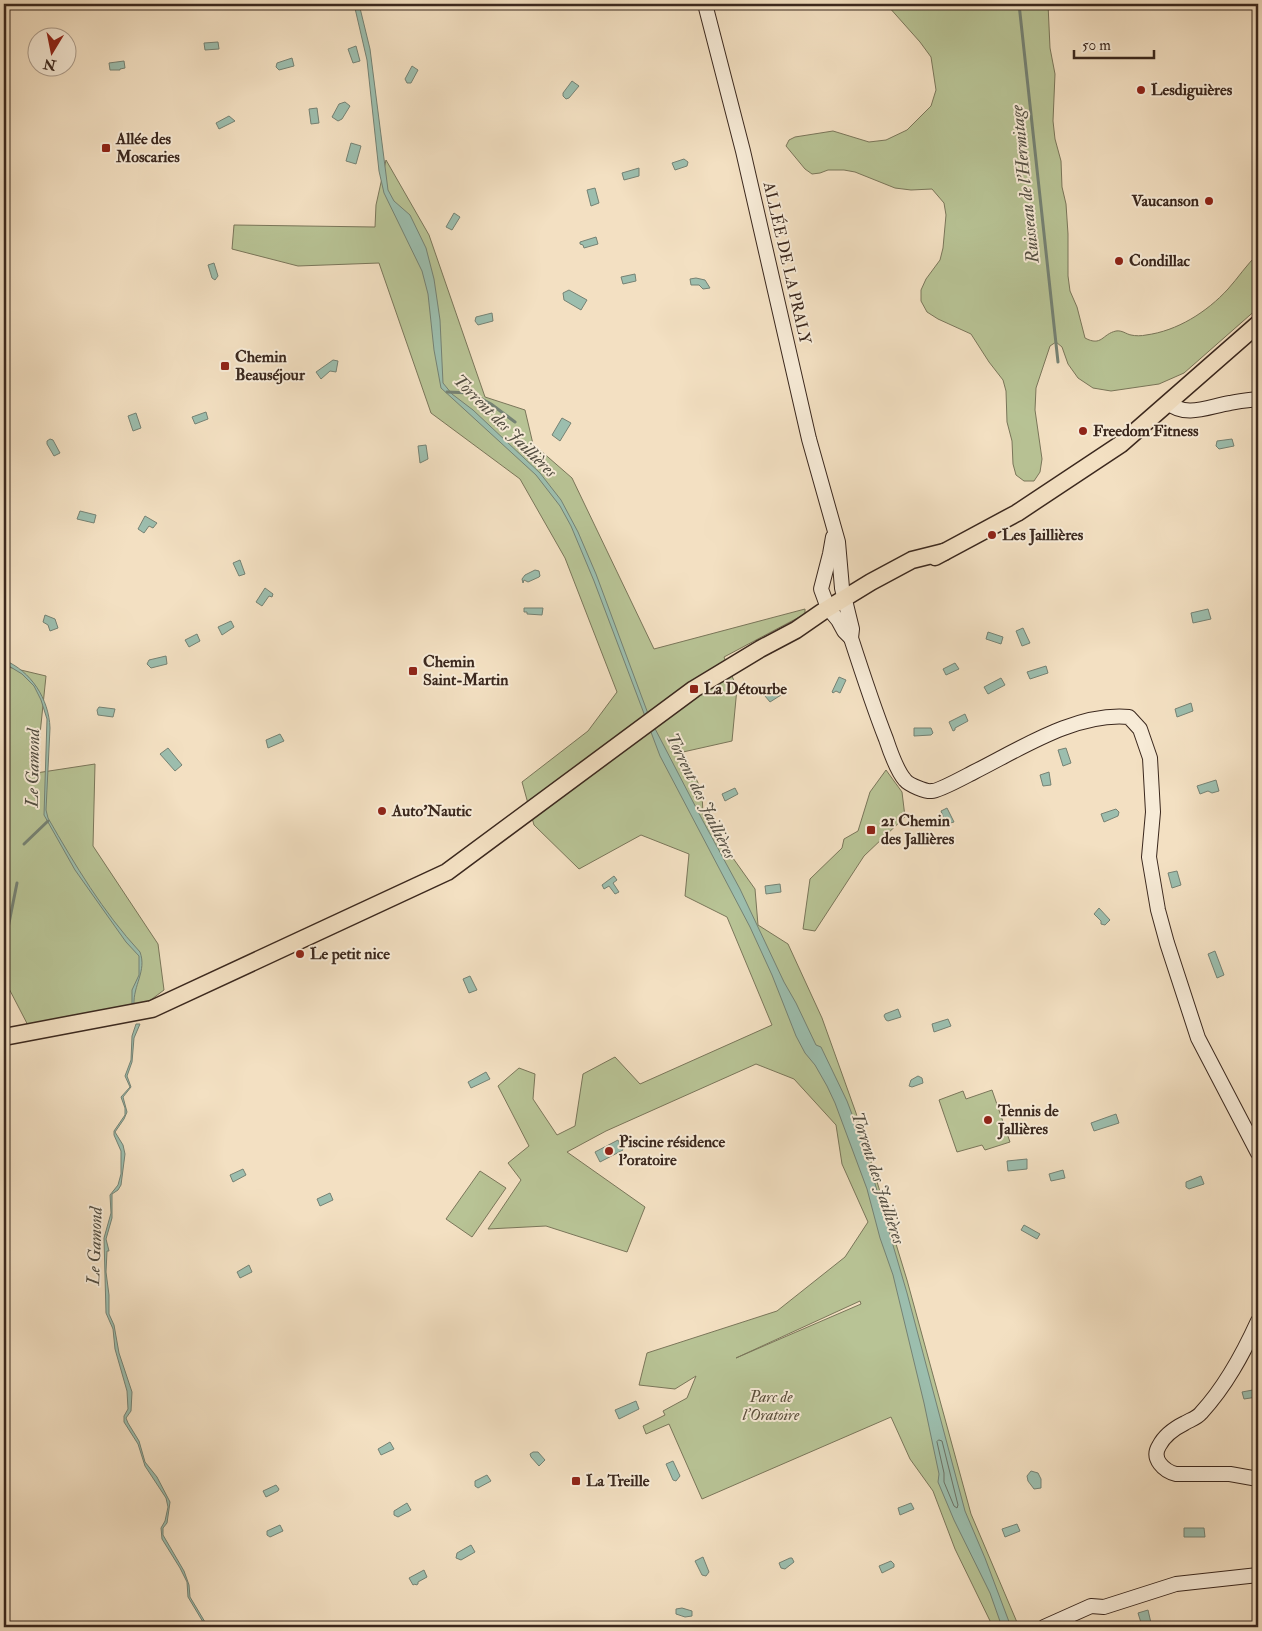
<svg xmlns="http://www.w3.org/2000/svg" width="1262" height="1631" font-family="'IM FELL Double Pica',serif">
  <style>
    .green { fill: #b8c395; stroke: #7a765a; fill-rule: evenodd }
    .water { fill: #9cbeae; stroke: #758274 }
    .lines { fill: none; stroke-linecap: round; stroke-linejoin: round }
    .shore { stroke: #6c7366; stroke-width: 1 }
    .stream { stroke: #758274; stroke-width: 3 }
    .secondary-casing { stroke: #3b281e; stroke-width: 16 }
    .primary-casing { stroke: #3b281e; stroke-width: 19 }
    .secondary { stroke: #f7ebd7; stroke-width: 14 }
    .primary { stroke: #f3e0c2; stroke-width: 16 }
    .poi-dot { fill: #8f2418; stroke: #f7ebd7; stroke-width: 2 }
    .labels { text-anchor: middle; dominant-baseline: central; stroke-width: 4; stroke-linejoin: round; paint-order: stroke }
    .poi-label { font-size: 16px; font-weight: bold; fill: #3b281e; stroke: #f7ebd7; text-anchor: start }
    .street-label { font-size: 16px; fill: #3b281e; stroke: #f7ebd7 }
    .park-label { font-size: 16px; font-style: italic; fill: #5a4f3c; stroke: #f7ebd7 }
    .water-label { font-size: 18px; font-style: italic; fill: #534e42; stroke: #f7ebd7 }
  </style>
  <rect width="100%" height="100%" fill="#f3e0c2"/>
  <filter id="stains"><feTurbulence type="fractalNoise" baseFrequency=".004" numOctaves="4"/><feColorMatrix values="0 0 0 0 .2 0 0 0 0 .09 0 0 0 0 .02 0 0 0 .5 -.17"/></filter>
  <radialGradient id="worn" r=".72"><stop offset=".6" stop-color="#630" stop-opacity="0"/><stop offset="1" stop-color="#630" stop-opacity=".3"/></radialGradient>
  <g class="green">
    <path d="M883,4H1048L1050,48L1055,74L1053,121L1055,139L1061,161L1062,187L1066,204L1068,234V276L1070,291L1077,307L1085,338C1102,347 1102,334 1116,331C1122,330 1126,334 1131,335C1135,336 1142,336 1146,335C1177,331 1207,312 1228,289C1238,278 1247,264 1258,254V308L1184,373L1159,384L1111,391L1093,388L1078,378L1068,364L1062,347L1056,342L1050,346L1036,388L1035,410L1042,459L1040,472L1034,481H1024L1016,475L1013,464L1012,441L1007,422L1006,391L1003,380L989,362L971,334L938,319L927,312L921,301V290L926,279L940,260L943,248L946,215L944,203L932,189L911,190L895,188L855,172L844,170H828L820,173L812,174L805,169L786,146L789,140L795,137L833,131L869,142L886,140L907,130L931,106L936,90L931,57L920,42L888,6Z"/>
    <path d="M386,160L429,235L485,397L525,410L533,444L572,478L654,649L805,609V614L724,657L737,688L732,741L683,752L702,791L703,816L755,889L758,925L788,944L822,1018L856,1113L907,1280L971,1514L1019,1627H993L955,1549L933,1491L910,1459L891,1417L702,1499L669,1424L646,1434L643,1426L665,1415L663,1411L687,1398L696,1376L675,1389L639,1385L647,1353L777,1311L845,1257L868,1222L842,1164L836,1125L794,1079L756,1064L606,1131L567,1152L645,1207L627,1252L546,1226L488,1229L521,1180L508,1163L529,1146L498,1086L519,1068L535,1074L533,1099L557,1135L575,1126L583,1074L615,1057L640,1084L772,1025L727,917L685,896L689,854L641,835L579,869L534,825L522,782L588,731L617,692L565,558L520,479L431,413L379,263L298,266L232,249L234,225L375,227L376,205ZM860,1301L861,1304L736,1358Z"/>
    <path d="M4,666L46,676L36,773L95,764L93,846L158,944L164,990L124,1020L33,1035L4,979Z"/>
    <path d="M886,770L902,792L905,817L864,856L815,931L803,929L810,879L842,848L844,839L858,831L870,792Z"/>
    <path d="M992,1090L1010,1142L985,1150L982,1145L957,1152L939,1100L963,1091L966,1099Z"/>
    <path d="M480,1171L506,1188L472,1237L446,1219Z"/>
  </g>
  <g class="water">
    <path d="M354,4H359L370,49L388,190L394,201L410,215L426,248L434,279L440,320L443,383L452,394L473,410L540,473L561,500L578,532L596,574L650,719L703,821L740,889L784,982L796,1003L816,1045L821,1047L847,1101L864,1146L907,1293L965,1511L985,1558L1011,1627H1002L990,1593L954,1520L938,1482L939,1474L924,1403L893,1275L880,1238L867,1189L835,1103L827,1086L815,1065L805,1053L796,1036L772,975L750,927L660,756L594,581L571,526L560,506L536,475L441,388L434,350L428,294L422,271L384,193L379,171L367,60Z"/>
    <path d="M218,42L219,49L205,50L204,43Z"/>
    <path d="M356,46L360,61L353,63L348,49Z"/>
    <path d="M292,58L294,66L279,70L276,67L277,63Z"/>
    <path d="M124,61L125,68L120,69V70H110L109,63Z"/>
    <path d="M412,66L418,70L411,83H407L405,79Z"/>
    <path d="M572,81L579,86L569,98L566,99L563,96V93Z"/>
    <path d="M345,102L350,106L342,119L338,121L332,117L339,104Z"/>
    <path d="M317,108L319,123L311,124L309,109Z"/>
    <path d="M229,116L235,121L219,129L216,123Z"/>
    <path d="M351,143L361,146L356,164L346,161Z"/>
    <path d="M684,159L688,162L687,166L675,170L672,163Z"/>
    <path d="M639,168V176L624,180L622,173Z"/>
    <path d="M595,188L599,203L591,206L587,190Z"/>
    <path d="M454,213L460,217L452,230L446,227Z"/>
    <path d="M596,237L598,244L584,248L583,245L580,244V242Z"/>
    <path d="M214,263L218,276L215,280L212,278L208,265Z"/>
    <path d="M635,274L636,281L623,284L621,277Z"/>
    <path d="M696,278L705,280L710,288L703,289L699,285H691L690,279Z"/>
    <path d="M569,290L587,300L581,310L564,300L563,293Z"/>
    <path d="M492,313L493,321L478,325L475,321L476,317Z"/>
    <path d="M333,360L338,361L336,372L330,371L321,379L316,372Z"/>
    <path d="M206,412L208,419L195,424L192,417Z"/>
    <path d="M136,413L141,428L133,431L128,416Z"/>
    <path d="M562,418L571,423L560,441L552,435Z"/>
    <path d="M50,439L53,440L60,453L54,456L47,444V441Z"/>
    <path d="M1232,439L1234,446L1219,449L1216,446L1217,441Z"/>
    <path d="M426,445L428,459L420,463L418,446Z"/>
    <path d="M80,511L96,515L94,523L77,519Z"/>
    <path d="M145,516L157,523L153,528L149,526L144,533L138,529Z"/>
    <path d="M240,560L245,574L239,576L233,563Z"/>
    <path d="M535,570L539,571L540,576L539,577L528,582L524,580L523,583L522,579L525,575Z"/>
    <path d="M265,588L273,594L272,597L269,596L262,606L256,602Z"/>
    <path d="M524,608H543L542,615L527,614V612H524Z"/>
    <path d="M1208,609L1211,619L1193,623L1191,613Z"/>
    <path d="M45,615L55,619L58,628L50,631L48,625L43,622Z"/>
    <path d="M231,621L234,627L222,635L218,627Z"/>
    <path d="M1023,628L1030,643L1022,646L1016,631Z"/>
    <path d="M988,632L1003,637L1001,644L986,639Z"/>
    <path d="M197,634L200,641L189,647L185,640Z"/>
    <path d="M166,656L167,664L151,668L147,664L149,660Z"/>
    <path d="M4,660C31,671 49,699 50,728L46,810L48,818C75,865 103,912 140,952C147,971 133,985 134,1005L132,1006V990L139,975V956L126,942L75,870L44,815L47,719L41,700L34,686L22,674L4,663Z"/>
    <path d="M955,663L959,669L946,675L943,669Z"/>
    <path d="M1046,666L1048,673L1030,679L1027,672Z"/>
    <path d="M839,677L846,680L840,693L836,691L833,693L832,692Z"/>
    <path d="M1001,678L1005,685L988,694L984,687Z"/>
    <path d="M778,688L781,695L770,702L765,696Z"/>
    <path d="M1191,703L1193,711L1177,717L1175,709Z"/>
    <path d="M99,707L115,709L113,717L98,715L97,710Z"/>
    <path d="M965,714L968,721L955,728V730L953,731L949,722Z"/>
    <path d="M914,728H931L933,733L931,735L914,736Z"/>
    <path d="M280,734L284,741L268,748L266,740Z"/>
    <path d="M168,748L182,765L175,771L160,754Z"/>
    <path d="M1066,748L1071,763L1063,766L1058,750Z"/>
    <path d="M1049,772L1051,785L1043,786L1040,775Z"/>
    <path d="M1216,780L1219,791L1212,793L1208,791L1200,794L1197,786Z"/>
    <path d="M735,788L738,794L725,801L722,794Z"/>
    <path d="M947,808L954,822L946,824L941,811Z"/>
    <path d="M1116,809L1119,812L1118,816L1104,822L1101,814Z"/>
    <path d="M1177,871L1181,885L1172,888L1168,873Z"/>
    <path d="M614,876L617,880L613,883L619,892L615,894L609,886L604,889L602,885Z"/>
    <path d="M780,884L781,892L766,894L765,886Z"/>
    <path d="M1099,908L1110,920L1105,925L1101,924V921L1094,914Z"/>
    <path d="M1215,951L1224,975L1217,978L1208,954Z"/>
    <path d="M470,976L477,990L469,993L463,979Z"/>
    <path d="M898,1009L901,1017L888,1021L886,1020L884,1016L885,1014Z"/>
    <path d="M948,1019L951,1026L934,1032L932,1024Z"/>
    <path d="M136,1024H140L134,1038L132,1062L127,1076L131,1087L123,1097L127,1112L124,1119L115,1132L123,1145L125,1154L121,1185L118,1190L112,1194V1218L106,1239L109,1251H107L106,1272L109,1295V1314L114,1325L119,1353L132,1392L131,1411L126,1418L128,1423L139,1441L145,1462L157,1477L170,1502L167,1523L163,1528V1535L184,1571L189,1585L190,1597L208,1627H206L188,1597L187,1582L180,1568L162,1539L161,1528L165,1521L168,1507L166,1498L145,1466L138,1444L124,1422V1416L128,1409L127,1391L115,1349L113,1329L106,1313L104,1238L111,1213L110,1195L118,1185L121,1174V1151L114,1135V1131L125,1115V1108L121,1097L130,1087L125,1076L131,1060L132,1036Z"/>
    <path d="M486,1072L490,1079L471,1088L468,1082Z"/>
    <path d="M918,1076L922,1078L923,1083L912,1087L909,1086L911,1080Z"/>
    <path d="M1116,1114L1119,1123L1094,1131L1091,1123Z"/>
    <path d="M618,1140L623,1150L600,1162L595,1152Z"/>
    <path d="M1027,1159V1169L1008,1171L1007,1161Z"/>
    <path d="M243,1169L246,1175L233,1182L230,1175Z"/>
    <path d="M1063,1170L1065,1178L1051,1181L1049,1174Z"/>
    <path d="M1201,1176L1204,1184L1189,1189L1186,1187V1182Z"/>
    <path d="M330,1193L333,1200L320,1206L317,1199Z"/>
    <path d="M1024,1225L1040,1234L1037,1239L1021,1230Z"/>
    <path d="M249,1265L252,1272L240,1278L237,1272Z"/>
    <path d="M1258,1389V1398L1257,1397L1244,1399L1242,1392Z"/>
    <path d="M636,1401L639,1409L619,1419L615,1410Z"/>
    <path d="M390,1442L394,1449L381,1455L378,1449Z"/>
    <path d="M533,1452H538L545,1460L539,1466L531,1457L530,1454Z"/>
    <path d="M673,1461L680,1476L676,1481L673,1480L666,1464Z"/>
    <path d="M1031,1471L1038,1473L1041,1479V1488L1034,1489L1028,1481L1027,1476Z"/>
    <path d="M487,1475L491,1481L478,1488L475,1486V1481Z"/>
    <path d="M276,1485L279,1489L278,1491L266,1497L263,1491Z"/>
    <path d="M407,1503L411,1510L398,1517L394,1515V1511Z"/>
    <path d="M911,1503L914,1509L900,1515L898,1508Z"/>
    <path d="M1017,1524L1020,1531L1005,1537L1002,1529Z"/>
    <path d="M280,1525L283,1531L270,1537L267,1535V1531Z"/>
    <path d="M1184,1528H1204L1205,1537H1184Z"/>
    <path d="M471,1545L475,1552L461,1560L456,1558L457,1553Z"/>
    <path d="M703,1557L709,1572L706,1576L702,1575L695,1561Z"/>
    <path d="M790,1558H792L794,1562L785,1569L781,1568L779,1563Z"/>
    <path d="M891,1561L894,1564V1567L882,1573L879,1566Z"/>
    <path d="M424,1570L427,1577L418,1582V1584L416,1585L415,1584L413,1585L409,1578Z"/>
    <path d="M676,1609L682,1608L692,1611V1616L685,1617L676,1614Z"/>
    <path d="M1148,1610L1151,1623L1142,1626L1138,1613Z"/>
  </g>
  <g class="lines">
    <path class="shore" d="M939,1440L942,1441L958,1505L957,1508L954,1506L944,1482V1473L937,1442Z"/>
    <g class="stream">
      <path d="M1019,4L1058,362"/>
      <path d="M447,392L471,393L491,404L515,422"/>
      <path d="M24,844L48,821"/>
      <path d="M7,933L17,883"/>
    </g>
    <defs>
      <g id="secondary">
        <path d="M705,4L743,151L809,439L838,542L842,588L852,629L851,638C862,672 873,706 886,739C890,751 897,771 905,780C909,785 926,792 932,791C939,791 966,776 974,772C1020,749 1076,712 1129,717L1140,729L1150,758L1153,812L1149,857L1158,910L1167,943L1198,1038L1258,1153"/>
        <path d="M1168,403C1186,418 1210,406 1230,403C1239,401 1249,400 1258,399"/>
        <path d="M833,537L830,554L821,589L828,608L838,620L844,631L851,638"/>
        <path d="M1258,1321C1243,1354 1226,1386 1201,1413C1197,1418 1190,1420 1185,1423C1175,1428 1164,1436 1159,1446C1151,1459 1164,1471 1176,1474H1230L1258,1479"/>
        <path d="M1044,1627L1091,1606L1104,1607L1176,1584L1258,1575"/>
      </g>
      <g id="primary">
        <path d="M935,557L1017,513L1121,444L1258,324"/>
        <path d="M4,1037L152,1009L447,872L694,689L760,649L796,630L822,612L871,582L912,560L944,552"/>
      </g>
    </defs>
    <use href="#secondary" class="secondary-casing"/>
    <use href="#primary" class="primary-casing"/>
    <use href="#secondary" class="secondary"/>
    <use href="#primary" class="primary"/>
  </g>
  <g class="poi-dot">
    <circle cx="1141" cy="90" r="5"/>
    <rect x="101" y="143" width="10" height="10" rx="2.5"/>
    <circle cx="1209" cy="201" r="5"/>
    <circle cx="1119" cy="261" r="5"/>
    <rect x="220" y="361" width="10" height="10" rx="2.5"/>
    <circle cx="1083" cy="431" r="5"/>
    <circle cx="992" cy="535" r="5"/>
    <rect x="408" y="666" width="10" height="10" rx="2.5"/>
    <rect x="689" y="684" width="10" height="10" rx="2.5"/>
    <circle cx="382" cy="811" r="5"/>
    <rect x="866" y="825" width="10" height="10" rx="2.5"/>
    <circle cx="300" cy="954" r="5"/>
    <circle cx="988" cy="1120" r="5"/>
    <circle cx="609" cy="1151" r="5"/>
    <rect x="571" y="1476" width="10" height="10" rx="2.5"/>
  </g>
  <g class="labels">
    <g class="poi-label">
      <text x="1151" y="90">Lesdiguières</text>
      <text x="116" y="139">Allée des<tspan x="116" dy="18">Moscaries</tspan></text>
      <text x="1199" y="201" text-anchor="end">Vaucanson</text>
      <text x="1129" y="261">Condillac</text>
      <text x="235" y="357">Chemin<tspan x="235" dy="18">Beauséjour</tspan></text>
      <text x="1093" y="431">Freedom Fitness</text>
      <text x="1002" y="535">Les Jaillières</text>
      <text x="423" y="662">Chemin<tspan x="423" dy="18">Saint-Martin</tspan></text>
      <text x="704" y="689">La Détourbe</text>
      <text x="392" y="811">Auto'Nautic</text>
      <text x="881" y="821">21 Chemin<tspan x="881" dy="18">des Jallières</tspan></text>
      <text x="310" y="954">Le petit nice</text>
      <text x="998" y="1111">Tennis de<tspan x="998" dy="18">Jallières</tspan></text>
      <text x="619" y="1142">Piscine résidence<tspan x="619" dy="18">l'oratoire</tspan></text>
      <text x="586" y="1481">La Treille</text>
    </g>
    <g class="street-label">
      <text transform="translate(787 263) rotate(77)">ALLÉE DE LA PRALY</text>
    </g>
    <g class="park-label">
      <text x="771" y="1397">Parc de<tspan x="771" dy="18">l'Oratoire</tspan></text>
    </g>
    <g class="water-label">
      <text transform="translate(1025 184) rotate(-96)">Ruisseau de l'Hermitage</text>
      <text transform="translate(505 426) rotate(45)">Torrent des Jaillières</text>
      <text transform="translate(33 768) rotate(-89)">Le Gamond</text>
      <text transform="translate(701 796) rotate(64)">Torrent des Jaillières</text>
      <text transform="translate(878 1178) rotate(72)">Torrent des Jaillières</text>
      <text transform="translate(95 1246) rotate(-88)">Le Gamond</text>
    </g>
  </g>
  <rect width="1262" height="1631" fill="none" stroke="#f3e0c2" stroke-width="20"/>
  <rect x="5" y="5" width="1252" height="1621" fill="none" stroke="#3b281e" stroke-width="2.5"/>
  <rect x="10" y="10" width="1242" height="1611" fill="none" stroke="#3b281e"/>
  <g transform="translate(52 52) rotate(190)"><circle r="24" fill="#f7ebd7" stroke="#ac9d8d"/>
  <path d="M0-4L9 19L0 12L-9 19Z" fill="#8f2418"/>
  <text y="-8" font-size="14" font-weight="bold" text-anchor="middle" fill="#3b281e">N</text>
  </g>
  <path d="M1074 50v8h80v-8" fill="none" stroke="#3b281e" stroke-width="2.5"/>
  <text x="1082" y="50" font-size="15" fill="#3b281e" stroke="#f7ebd7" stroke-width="4" paint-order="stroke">50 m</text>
  <rect width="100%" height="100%" filter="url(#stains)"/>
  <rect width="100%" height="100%" fill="url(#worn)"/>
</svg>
